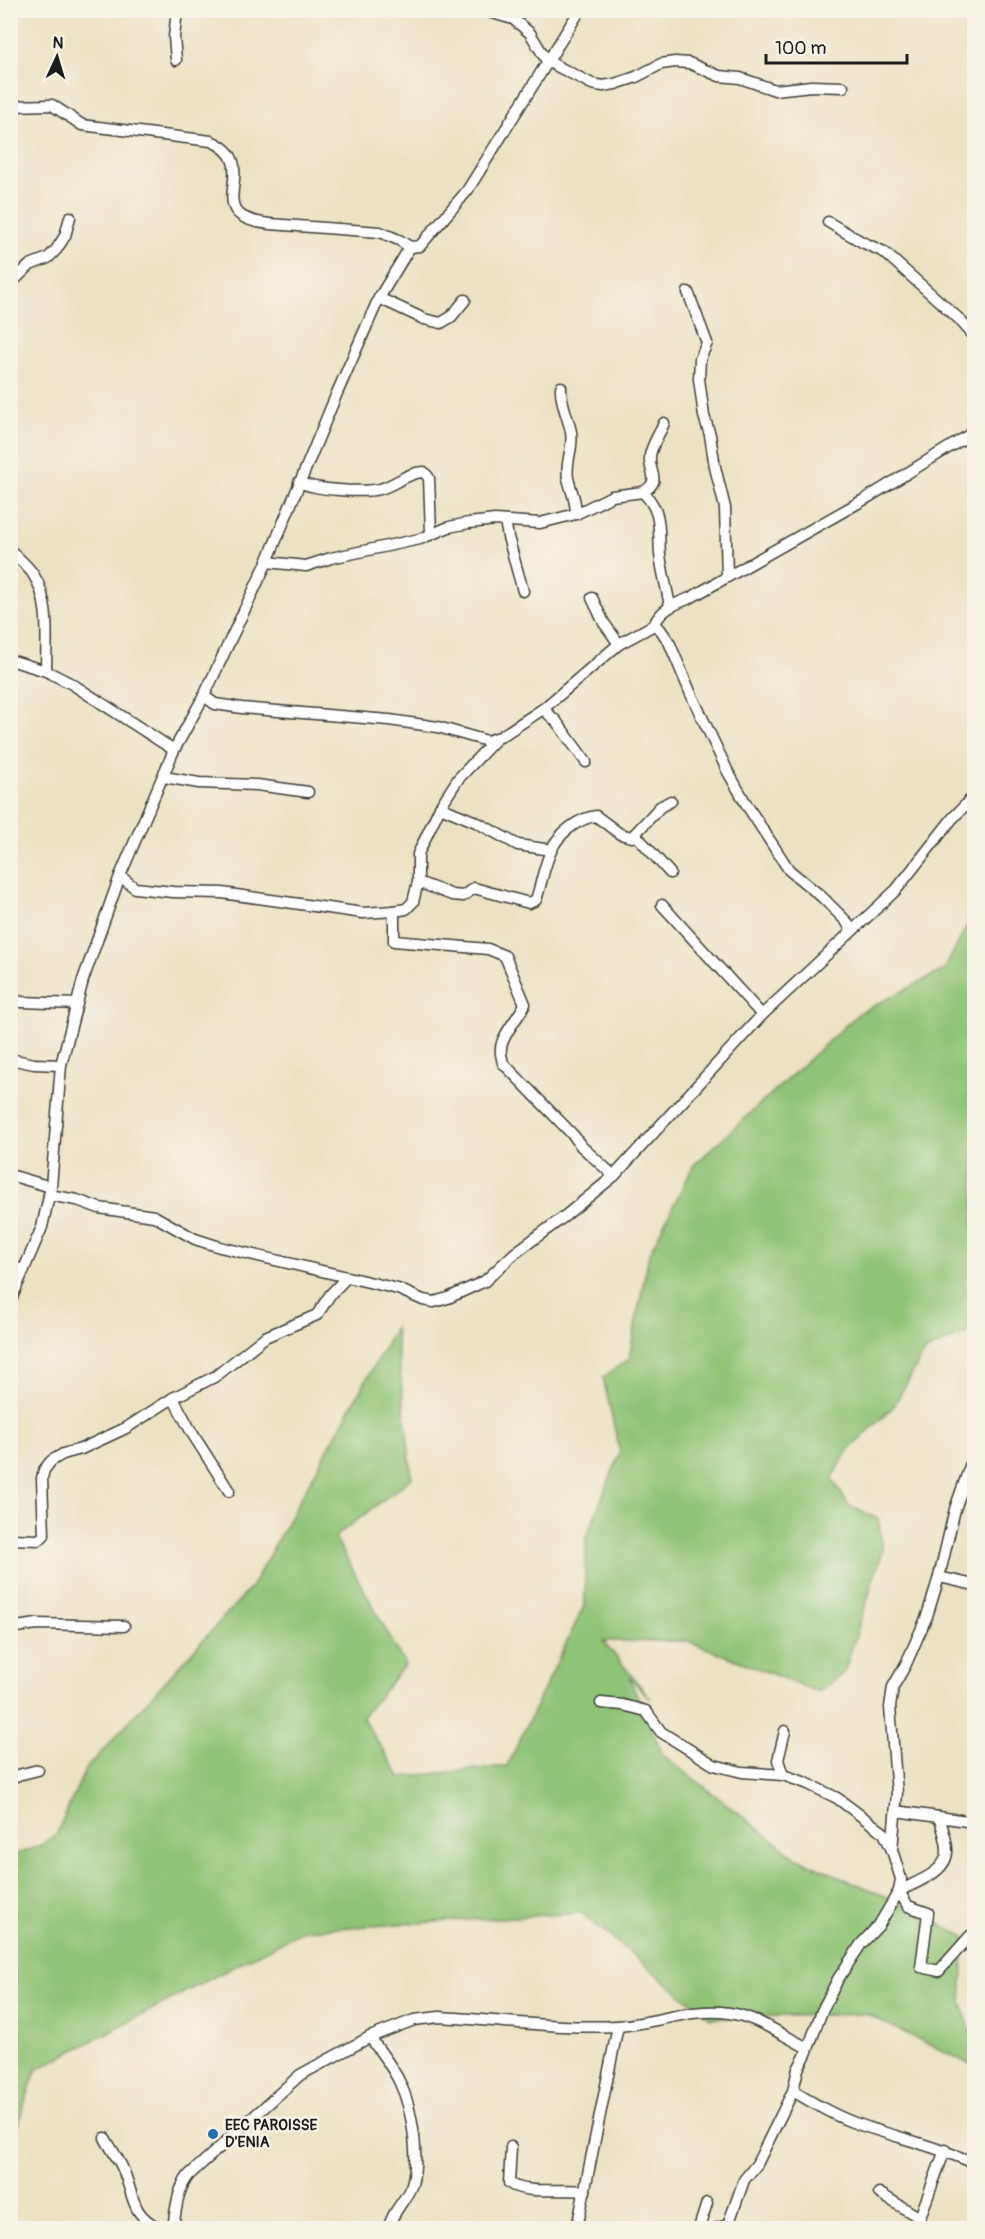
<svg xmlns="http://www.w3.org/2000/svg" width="985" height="2239" font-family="Pangolin,sans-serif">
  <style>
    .green { fill: #8fc375; stroke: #567048; stroke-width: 1.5 }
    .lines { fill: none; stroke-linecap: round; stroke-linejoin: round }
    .minor-casing { stroke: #3b3a35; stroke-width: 13 }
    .minor { stroke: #fff; stroke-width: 10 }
    .poi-dot { fill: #1f6fb2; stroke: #f7f3e8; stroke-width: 2 }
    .labels { text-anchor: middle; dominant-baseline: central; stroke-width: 5; stroke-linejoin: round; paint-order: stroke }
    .poi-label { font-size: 15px; font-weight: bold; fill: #1c1c1c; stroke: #f7f3e8; text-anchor: start }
  </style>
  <rect width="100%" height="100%" fill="#f7f3e8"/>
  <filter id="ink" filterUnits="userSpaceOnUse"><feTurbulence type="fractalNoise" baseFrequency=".0167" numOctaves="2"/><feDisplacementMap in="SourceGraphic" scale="12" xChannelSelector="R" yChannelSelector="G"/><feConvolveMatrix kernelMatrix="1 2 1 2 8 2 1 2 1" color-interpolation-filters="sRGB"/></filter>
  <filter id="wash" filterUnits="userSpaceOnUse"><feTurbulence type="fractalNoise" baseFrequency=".008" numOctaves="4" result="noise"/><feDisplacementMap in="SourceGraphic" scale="24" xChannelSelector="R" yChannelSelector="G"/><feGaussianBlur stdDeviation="1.35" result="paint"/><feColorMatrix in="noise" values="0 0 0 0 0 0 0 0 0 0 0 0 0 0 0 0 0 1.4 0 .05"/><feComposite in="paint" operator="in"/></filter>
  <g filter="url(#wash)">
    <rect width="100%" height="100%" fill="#ece2c3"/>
    <path class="green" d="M974,912V1330L925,1351L893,1407L847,1452L832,1479L849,1506L878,1519L883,1550L844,1673L818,1692L688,1641H603L651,1699L629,1677L663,1755L795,1857L894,1900L965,1937L961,2001L974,2041V2066L866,2014L710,2018L581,1913L304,1930L36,2070L11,2144V1856L41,1845L56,1835L85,1770L252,1586L395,1328L412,1478L335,1537L405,1665L362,1717L400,1777L507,1766L585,1604L586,1538L620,1453L603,1377L629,1359L649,1254L693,1166L859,1013L944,970Z"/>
  </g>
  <g filter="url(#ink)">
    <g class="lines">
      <defs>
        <g id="minor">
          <path d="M482,10L513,19L530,33L547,61L592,84L603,86L615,84L636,77L661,64L675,62L689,63L719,76L740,78L775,90L811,86L843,87"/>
          <path d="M176,60L174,37L177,10"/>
          <path d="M10,106L52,105L82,125L211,141C268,165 193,216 270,224L380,232L399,240L410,247"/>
          <path d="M828,222L862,242L884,252L958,318L974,336"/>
          <path d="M10,284L30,265L48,258L56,250L65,236L70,217"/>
          <path d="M688,292L707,343L700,359L699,379L704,416L710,435L715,467L725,508L727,577"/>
          <path d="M379,298L424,319L441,323L451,317L465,300"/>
          <path d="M561,387C560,403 568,416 571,432C574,447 565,462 568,478C571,492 576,498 576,514"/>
          <path d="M299,482C315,490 362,493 380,489C395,485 408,472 424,472L429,478L431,533"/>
          <path d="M643,492C663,480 648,474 650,456C651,446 660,433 664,423"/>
          <path d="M505,521L508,537L523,591"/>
          <path d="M10,550C18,558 27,565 33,574C51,601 46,640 46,671"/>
          <path d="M267,562L306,566L331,558L420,539L449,527L469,523L495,520L540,523L576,514L612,496L643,492C663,513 658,528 660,554C662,572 667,589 670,606"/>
          <path d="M592,598L604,623L619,644"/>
          <path d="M654,625C661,609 675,604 690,598L867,498L974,432"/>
          <path d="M10,660L46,671L72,684L174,750"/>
          <path d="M204,696L215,704L242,708L389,720L438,727L487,741L500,737L543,709L619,644L654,625L660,629L669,642L691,694L728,772L748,807L789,870L822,897L846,921L852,931"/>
          <path d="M543,709L556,721L586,762"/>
          <path d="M164,777L199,783L257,785L308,792"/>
          <path d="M440,807L476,822L518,845L551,850"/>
          <path d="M635,834L670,873"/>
          <path d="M120,876L135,888L173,892L222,893L363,913L394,911V941L488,949L505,956L525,1004C519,1017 502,1035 501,1048C500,1053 502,1059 503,1063L574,1136L581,1146L614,1176"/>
          <path d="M418,882V854L440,807L458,779L497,738"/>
          <path d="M662,905L762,1015"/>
          <path d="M394,911L406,909L413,902L418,882L452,895L463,896L474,888L529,903L536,900C541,885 545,862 552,849C559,833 579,818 596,816L620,834L632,837L660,807L671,801"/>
          <path d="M10,1000L22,1002L77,1004"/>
          <path d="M10,1059L34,1064L61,1065"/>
          <path d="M10,1175L51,1187"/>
          <path d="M49,1195L77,1200L99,1208L154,1216L195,1239L220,1247L398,1289L423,1300L434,1302L448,1298L485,1281L515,1253L565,1216L614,1176L762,1015L896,890L952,819L974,796"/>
          <path d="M10,1266L24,1270"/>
          <path d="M10,1302L42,1227L51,1187L61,1065L83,980L120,876L174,750L204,696L267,562L337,393L379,298L410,247L420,246L467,191L580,10"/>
          <path d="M173,1398L192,1433L229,1491"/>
          <path d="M10,1539L39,1540L44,1535L42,1478L44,1470L51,1461L63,1454L81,1449L126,1428L173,1398L216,1376L265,1337L317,1315L330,1295L347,1277"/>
          <path d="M939,1577L974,1585"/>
          <path d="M10,1628L37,1624L124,1626"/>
          <path d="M601,1703L623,1705L646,1711L661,1732L714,1765L742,1772L783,1775L806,1783L837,1798L884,1833L892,1850"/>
          <path d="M783,1775L778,1760L785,1731"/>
          <path d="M10,1779L18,1775L38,1770"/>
          <path d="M896,1811L974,1822"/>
          <path d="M939,1817C942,1827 947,1839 947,1850C948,1872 916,1882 899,1891L908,1906L928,1913L921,1967L939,1971L970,1936L974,1938"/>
          <path d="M370,2037C380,2052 393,2067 400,2083C412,2108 420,2157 412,2184C407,2200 391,2212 389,2228"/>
          <path d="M793,2091C813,2103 833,2115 855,2123C895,2137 936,2146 974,2163"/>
          <path d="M105,2138C110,2147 117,2157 122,2167C134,2193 130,2216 160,2228"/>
          <path d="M511,2147L509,2183C524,2195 566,2188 585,2191"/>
          <path d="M879,2193L920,2218"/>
          <path d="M173,2228C176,2209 177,2190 189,2175L300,2075L370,2037L414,2020L439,2017C497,2020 558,2029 617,2026C655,2024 691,2007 729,2013C758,2017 783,2036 808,2048"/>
          <path d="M577,2228L618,2026"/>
          <path d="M699,2228L707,2203"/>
          <path d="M717,2228L729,2225L737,2228"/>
          <path d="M727,2228L744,2180L757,2164L793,2091L798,2069L806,2054L822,2011L838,1979L861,1944L879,1925L899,1891L901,1879L892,1850L897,1793L890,1707L893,1687L906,1664L927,1616L939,1577L955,1509L974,1455"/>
          <path d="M916,2228L945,2150"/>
        </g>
      </defs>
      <use href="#minor" class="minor-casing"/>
      <use href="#minor" class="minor"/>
    </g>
  </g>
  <circle class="poi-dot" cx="213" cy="2134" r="6"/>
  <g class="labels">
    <g class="poi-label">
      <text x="225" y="2125">EEC PAROISSE<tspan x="225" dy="17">D'ENIA</tspan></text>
    </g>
  </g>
  <rect width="985" height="2239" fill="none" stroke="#f7f3e8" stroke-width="36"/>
  <g transform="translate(57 57) rotate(4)" stroke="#f7f3e8" stroke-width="4.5" paint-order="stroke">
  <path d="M0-4.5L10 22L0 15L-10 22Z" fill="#1c1c1c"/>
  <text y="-9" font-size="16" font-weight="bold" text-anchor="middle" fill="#1c1c1c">N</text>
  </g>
  <path d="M766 54v9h141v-9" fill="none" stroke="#1c1c1c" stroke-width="3"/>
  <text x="775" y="54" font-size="18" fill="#1c1c1c" stroke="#f7f3e8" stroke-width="4.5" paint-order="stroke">100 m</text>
</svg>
